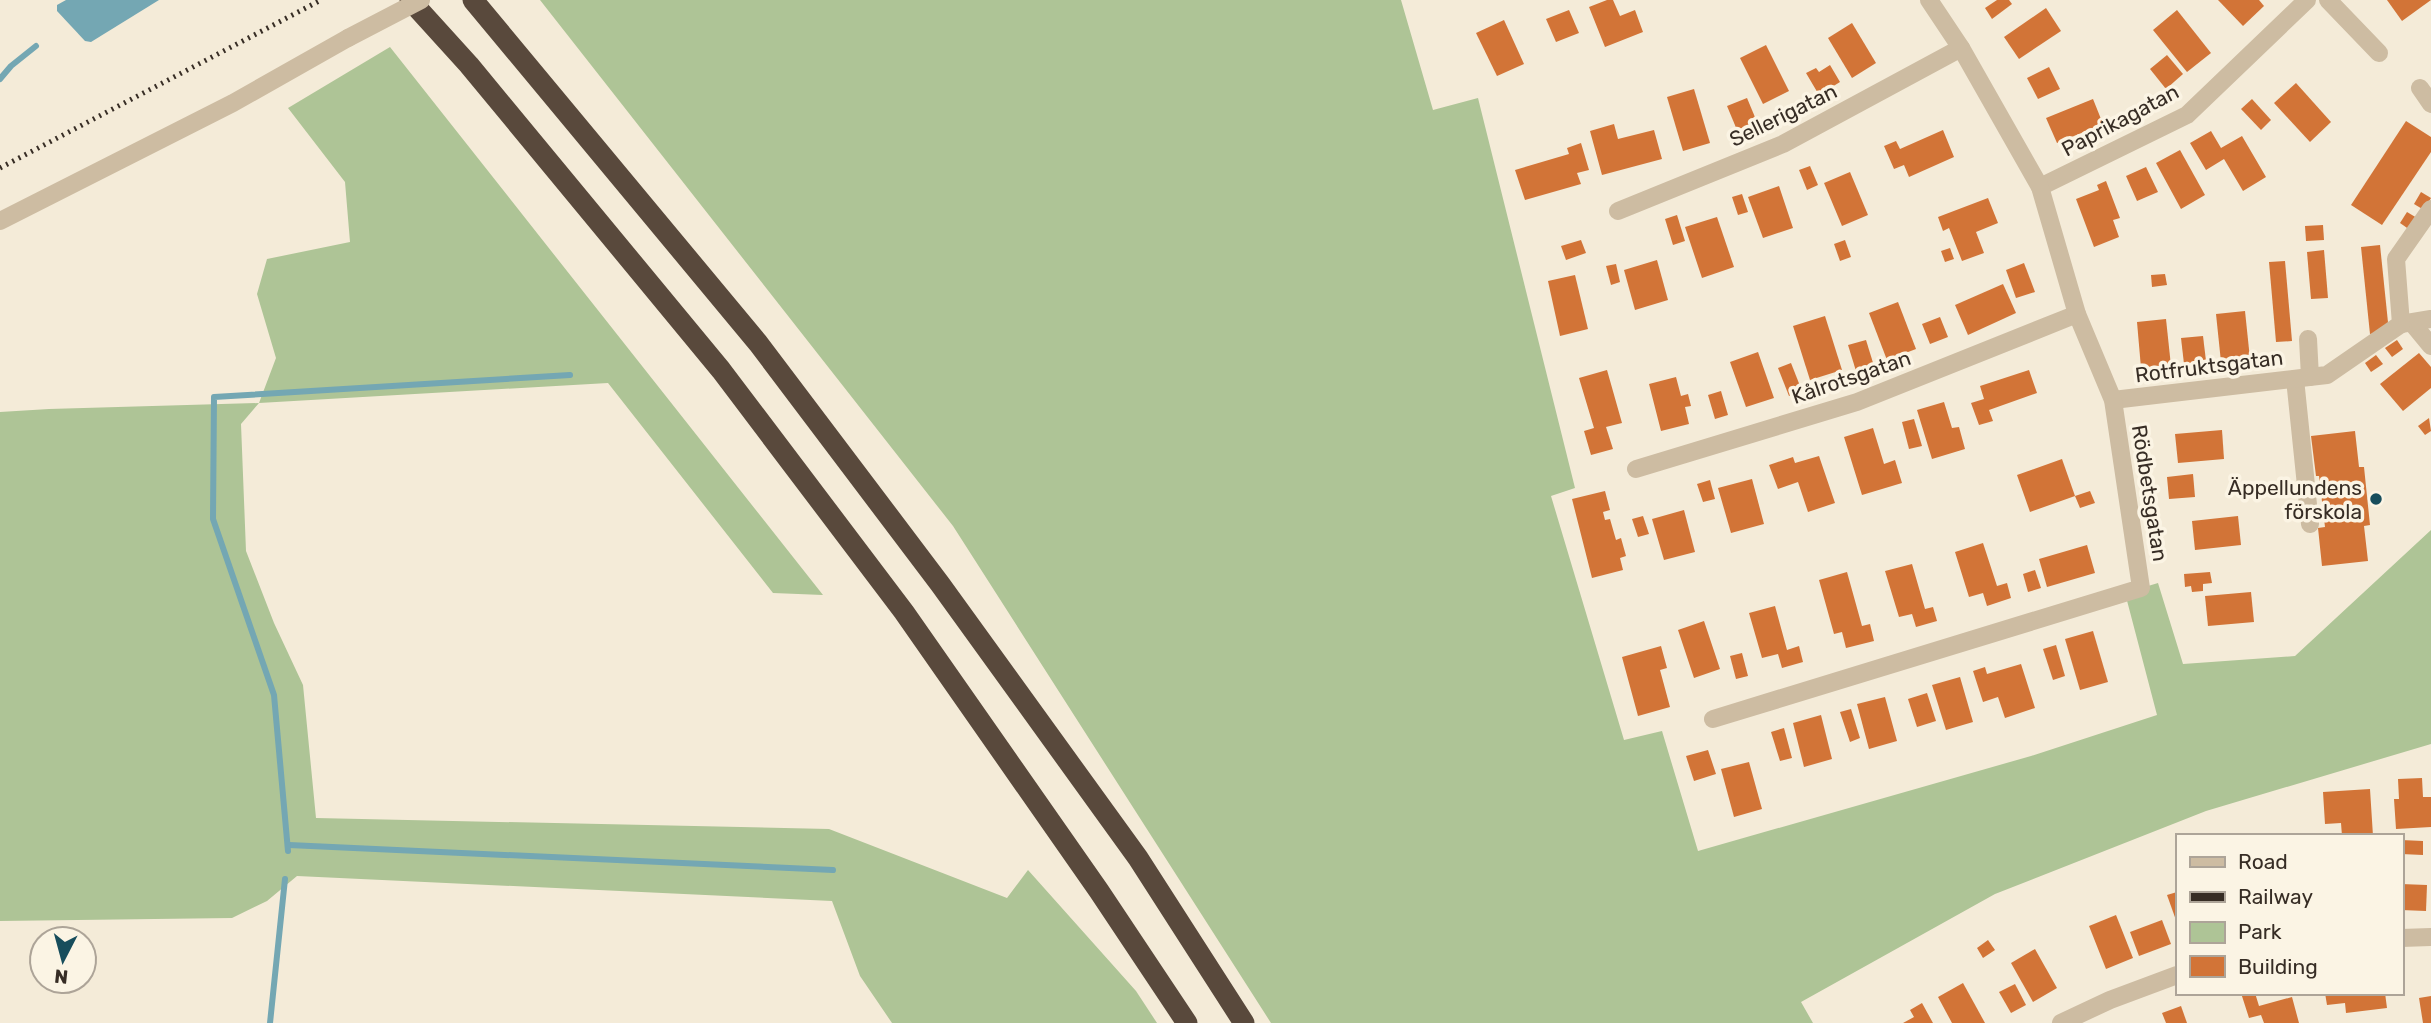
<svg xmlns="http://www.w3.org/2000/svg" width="2431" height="1023" font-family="Rubik,sans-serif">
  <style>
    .green { fill: #aec496 }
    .water { fill: #74a7b3 }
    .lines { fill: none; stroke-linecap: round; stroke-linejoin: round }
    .stream { stroke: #74a7b3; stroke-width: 6 }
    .building { fill: #d27437 }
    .minor { stroke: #cdbca2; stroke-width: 18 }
    .highway { stroke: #59493c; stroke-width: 21 }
    .rail { stroke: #372d25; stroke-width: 5; stroke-dasharray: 2 5; stroke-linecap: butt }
    .minor-bridge { stroke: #cdbca2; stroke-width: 18 }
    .poi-dot { fill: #174d5c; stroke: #fbf4e4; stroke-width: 2.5 }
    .labels { text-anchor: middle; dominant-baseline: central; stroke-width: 7; stroke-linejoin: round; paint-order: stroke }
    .street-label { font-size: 21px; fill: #372d25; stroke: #fbf4e4 }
    .poi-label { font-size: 21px; fill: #372d25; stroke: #fbf4e4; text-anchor: end }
  </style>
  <rect width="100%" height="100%" fill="#f4ebd8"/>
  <g class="green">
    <path d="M540,0H1401L1433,110L1478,98L1575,488L1551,496L1624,740L1662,731L1698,851L2031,756L2157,715L2125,593L2158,583L2183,664L2295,656L2431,530V744L2206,811L1995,894L1801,1002L1813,1023H1271L953,526Z"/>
    <path d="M390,47L823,595L773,593L608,383L259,403L241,424L246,551L274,623L303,685L316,818L829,829L1007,898L1028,870L1136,991L1157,1023H892L860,976L832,901L297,876L267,901L232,918L0,921V412L49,409L259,403L276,358L257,294L267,259L350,242L345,182L288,108Z"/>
  </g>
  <path class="water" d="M66,0H159L91,42L85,41L57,11V5Z"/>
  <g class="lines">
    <g class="stream">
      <path d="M0,79L11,66L36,46"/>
      <path d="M289,845L833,870"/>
      <path d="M288,851L274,695L213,519L214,397L570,375"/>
      <path d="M270,1023L285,879"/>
    </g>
  </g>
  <g class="building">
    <path d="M1607,0H1613L1620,16L1635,10L1643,32L1605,47L1589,7Z"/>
    <path d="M1997,0H2009L2012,4L1992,19L1985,8Z"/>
    <path d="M2218,0H2259L2264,6L2243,26Z"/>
    <path d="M2387,0H2431L2402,21Z"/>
    <path d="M2046,8L2061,31L2019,59L2004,37Z"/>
    <path d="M1569,10L1579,33L1556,42L1546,19Z"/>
    <path d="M2177,10L2211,53L2187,72L2153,30Z"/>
    <path d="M1504,20L1524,64L1497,76L1476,33Z"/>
    <path d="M1852,23L1876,63L1852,78L1828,38Z"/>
    <path d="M1766,45L1789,91L1763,104L1740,58Z"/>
    <path d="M2167,55L2183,74L2166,89L2150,69Z"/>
    <path d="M1830,65L1840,82L1819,95L1806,73L1816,68L1819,72Z"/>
    <path d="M2049,67L2060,89L2038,99L2027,78Z"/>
    <path d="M2296,83L2331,122L2310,142L2274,103Z"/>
    <path d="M1694,89L1710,143L1683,151L1667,97Z"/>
    <path d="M1747,98L1757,122L1737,130L1727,106Z"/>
    <path d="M2093,99L2103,124L2057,143L2046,118Z"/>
    <path d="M2252,99L2271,120L2261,130L2241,109Z"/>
    <path d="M2406,121L2431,137V152L2382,225L2351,205Z"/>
    <path d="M1614,124L1618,139L1654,130L1662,159L1602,175L1590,131Z"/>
    <path d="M1943,130L1954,157L1909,177L1904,165L1894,169L1884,146L1896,141L1900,149Z"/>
    <path d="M2211,131L2221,148L2242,136L2266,177L2243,191L2224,159L2206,170L2190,143Z"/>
    <path d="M1581,143L1589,170L1577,173L1581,184L1525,200L1515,170L1569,154L1567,148Z"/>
    <path d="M2180,150L2205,195L2181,209L2156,163Z"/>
    <path d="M1810,166L1818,185L1807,190L1799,170Z"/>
    <path d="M2146,167L2158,192L2137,201L2126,176Z"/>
    <path d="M1850,172L1868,215L1842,226L1824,183Z"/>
    <path d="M2106,181L2120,218L2113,220L2119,237L2094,247L2076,199L2099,190L2097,185Z"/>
    <path d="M1779,186L1793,228L1763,238L1748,197Z"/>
    <path d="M2421,192L2431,198L2424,210L2414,204Z"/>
    <path d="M1742,194L1748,212L1738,215L1732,197Z"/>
    <path d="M1988,198L1998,223L1976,232L1984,253L1962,261L1949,228L1943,231L1938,217Z"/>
    <path d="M2407,212L2417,218L2410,230L2400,223Z"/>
    <path d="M1677,215L1685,241L1673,245L1665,219Z"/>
    <path d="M1717,217L1734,267L1702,278L1685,227Z"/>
    <path d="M2323,225L2324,240L2306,241L2305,226Z"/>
    <path d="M1581,240L1586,253L1566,260L1561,246Z"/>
    <path d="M1845,240L1851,257L1840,261L1834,244Z"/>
    <path d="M2380,245L2389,332L2370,334L2361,247Z"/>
    <path d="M1950,248L1954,259L1945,262L1941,251Z"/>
    <path d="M2324,250L2328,298L2311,299L2307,252Z"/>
    <path d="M1657,260L1668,300L1635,310L1624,270Z"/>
    <path d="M2285,261L2292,341L2276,342L2269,262Z"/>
    <path d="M2024,263L2035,292L2016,298L2006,270Z"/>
    <path d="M1616,264L1620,282L1611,285L1606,266Z"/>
    <path d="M2165,274L2167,285L2152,287L2151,275Z"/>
    <path d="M1575,275L1588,329L1560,336L1548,281Z"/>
    <path d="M2003,284L2016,313L1968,335L1955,305Z"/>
    <path d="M1898,302L1916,349L1887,360L1869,313Z"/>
    <path d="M2245,311L2250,359L2221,362L2216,314Z"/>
    <path d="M1825,316L1842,370L1810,380L1793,326Z"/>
    <path d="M1940,317L1948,337L1930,344L1922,324Z"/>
    <path d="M2166,319L2171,366L2141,368L2137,322Z"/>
    <path d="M2203,336L2206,361L2184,364L2181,338Z"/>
    <path d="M1866,340L1874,366L1856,371L1848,345Z"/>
    <path d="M2397,340L2403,349L2392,357L2385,348Z"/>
    <path d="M1758,352L1774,398L1746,407L1730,362Z"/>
    <path d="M2419,353L2431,367V388L2403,411L2380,384Z"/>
    <path d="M2376,355L2383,364L2371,372L2365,363Z"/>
    <path d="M1791,363L1802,391L1789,396L1778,368Z"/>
    <path d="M1607,370L1622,423L1606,427L1613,449L1591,455L1584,431L1594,428L1579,378Z"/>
    <path d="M2029,370L2037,393L1989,410L1993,421L1979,425L1971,403L1984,399L1980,386Z"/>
    <path d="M1676,377L1681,396L1688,394L1691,406L1685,407L1689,424L1661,431L1649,384Z"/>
    <path d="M1721,391L1728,415L1715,419L1708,395Z"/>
    <path d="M1944,402L1952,428L1959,427L1965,449L1932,459L1917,410Z"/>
    <path d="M2429,418L2431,431L2425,435L2418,426Z"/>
    <path d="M1914,419L1922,446L1909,449L1902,422Z"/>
    <path d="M1873,428L1884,464L1895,460L1902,483L1862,495L1844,437Z"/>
    <path d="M2222,430L2224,459L2178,463L2175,434Z"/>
    <path d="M2355,431L2359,467H2364L2370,525L2364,526L2368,561L2322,566L2318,528L2325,527L2319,476H2316L2311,436Z"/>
    <path d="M1819,456L1835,503L1808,512L1798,482L1778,489L1769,465L1793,457L1795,463Z"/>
    <path d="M2062,459L2075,496L2030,512L2017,475Z"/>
    <path d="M2193,474L2195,497L2169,499L2167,477Z"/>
    <path d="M1752,479L1764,524L1731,533L1718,488Z"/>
    <path d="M1710,480L1715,499L1703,502L1697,484Z"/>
    <path d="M1605,491L1610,510L1603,512L1605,520L1610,519L1616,540L1621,538L1626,556L1620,558L1623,570L1592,578L1572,499Z"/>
    <path d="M2090,491L2095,503L2080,508L2075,496Z"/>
    <path d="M1684,510L1695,552L1664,560L1652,519Z"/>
    <path d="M1643,516L1649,534L1638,537L1632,519Z"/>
    <path d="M2238,516L2241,545L2195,550L2192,521Z"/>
    <path d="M1983,543L1997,586L2007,583L2011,598L1987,606L1983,593L1969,597L1955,552Z"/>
    <path d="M2087,545L2095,573L2047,587L2039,559Z"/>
    <path d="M1912,564L1925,609L1933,607L1937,621L1916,627L1912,614L1899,617L1885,571Z"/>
    <path d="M2035,570L2041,588L2028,592L2023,574Z"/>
    <path d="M1847,572L1862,626L1870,624L1874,641L1846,648L1842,632L1834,634L1819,580Z"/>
    <path d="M2210,572L2212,583L2203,584V591L2192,592L2191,586L2185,587L2184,574Z"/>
    <path d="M2251,592L2254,622L2208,626L2205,596Z"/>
    <path d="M1775,606L1787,650L1799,646L1803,662L1782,668L1778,654L1762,658L1749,613Z"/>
    <path d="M1704,621L1720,669L1694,678L1678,630Z"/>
    <path d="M2093,631L2108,682L2080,690L2065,639Z"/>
    <path d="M2056,645L2065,676L2053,680L2043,649Z"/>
    <path d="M1661,646L1667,668L1660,670L1670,707L1638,716L1622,657Z"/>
    <path d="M1742,653L1748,676L1736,679L1730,656Z"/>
    <path d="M2021,664L2035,708L2005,718L1998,697L1983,702L1973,671L1985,667L1987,674Z"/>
    <path d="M1960,677L1973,722L1946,730L1932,685Z"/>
    <path d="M1927,693L1936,721L1917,727L1908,699Z"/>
    <path d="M1885,697L1897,741L1869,749L1857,704Z"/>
    <path d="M1851,709L1860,738L1850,742L1840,712Z"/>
    <path d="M1821,715L1832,759L1804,767L1793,723Z"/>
    <path d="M1784,728L1792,758L1780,761L1771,732Z"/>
    <path d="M1708,750L1716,774L1694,781L1686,756Z"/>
    <path d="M1749,762L1762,809L1734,817L1721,769Z"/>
    <path d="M2422,778L2423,797H2431V827L2396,829L2394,799H2399L2398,779Z"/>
    <path d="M2370,789L2373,836H2342L2341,823L2325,824L2323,792Z"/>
    <path d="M2401,840L2423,841V855L2401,854Z"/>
    <path d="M2401,884L2427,885L2426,911L2401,910Z"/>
    <path d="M2177,892V923L2167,895Z"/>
    <path d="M2116,915L2133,958L2106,969L2089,926Z"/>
    <path d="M2162,920L2171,944L2139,956L2130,932Z"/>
    <path d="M1988,940L1995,950L1983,958L1977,948Z"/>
    <path d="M2035,949L2057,988L2033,1002L2011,963Z"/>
    <path d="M1963,983L1985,1023H1952L1938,997Z"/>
    <path d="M2015,984L2026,1005L2011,1013L1999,992Z"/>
    <path d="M2241,993H2255L2259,1006L2292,997L2299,1023H2264L2261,1015L2249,1018Z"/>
    <path d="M2325,993H2385L2387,1008L2346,1013L2345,1003L2327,1005Z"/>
    <path d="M2431,996V1023H2423L2419,998Z"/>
    <path d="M1922,1003L1933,1023H1903L1914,1017L1910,1010Z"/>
    <path d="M2181,1006L2187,1023H2166L2162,1013Z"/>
  </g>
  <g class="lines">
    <g class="minor">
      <path d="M2328,0L2379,53"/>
      <path d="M2420,88L2431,104"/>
      <path d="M2040,187L2187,115L2307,0"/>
      <path d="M1618,211L1783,144L1961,48"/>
      <path d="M0,221L233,103L348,38"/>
      <path d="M2412,323L2431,346"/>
      <path d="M2401,324L2431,319"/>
      <path d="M2308,339L2310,377"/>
      <path d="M2295,379L2310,524"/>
      <path d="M2113,400L2327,375L2401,324L2396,259L2431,209"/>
      <path d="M1636,469L1857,402L2077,314"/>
      <path d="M1713,719L2141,588L2113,400L2077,314L2040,187L1961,48L1929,0"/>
      <path d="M2401,938L2431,937"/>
      <path d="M2061,1023L2110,1000L2177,975"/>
    </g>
    <g class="highway">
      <path d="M410,0L469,65L721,370L904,612L1099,891L1187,1023"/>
      <path d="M473,0L758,343L940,584L1138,858L1244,1023"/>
    </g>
    <path class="rail" d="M0,168L321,0"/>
    <path class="minor-bridge" d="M348,38L421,0"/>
  </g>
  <circle class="poi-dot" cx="2376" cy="499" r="7"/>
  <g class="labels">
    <g class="street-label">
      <text transform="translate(1783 115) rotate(-26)">Sellerigatan</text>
      <text transform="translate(2120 120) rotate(-28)">Paprikagatan</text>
      <text transform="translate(2209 366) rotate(-7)">Rotfruktsgatan</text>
      <text transform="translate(1851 377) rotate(-19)">Kålrotsgatan</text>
      <text transform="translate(2150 493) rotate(81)">Rödbetsgatan</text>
    </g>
    <g class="poi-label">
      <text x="2362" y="487">Äppellundens<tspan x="2362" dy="24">förskola</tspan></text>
    </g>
  </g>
  <rect x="2176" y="834" width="228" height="161" fill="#fbf4e4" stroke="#ada498" stroke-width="2"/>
  <rect x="2190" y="857" width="35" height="10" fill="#cdbca2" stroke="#ada498" stroke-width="2"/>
  <text x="2238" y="869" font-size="21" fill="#372d25">Road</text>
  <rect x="2190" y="892" width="35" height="10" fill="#372d25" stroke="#ada498" stroke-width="2"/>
  <text x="2238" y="904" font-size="21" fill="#372d25">Railway</text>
  <rect x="2190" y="922" width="35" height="21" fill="#aec496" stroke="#ada498" stroke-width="2"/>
  <text x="2238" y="939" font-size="21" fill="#372d25">Park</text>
  <rect x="2190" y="956" width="35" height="21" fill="#d27437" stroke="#ada498" stroke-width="2"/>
  <text x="2238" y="974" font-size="21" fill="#372d25">Building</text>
  <g transform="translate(63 960) rotate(186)"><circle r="33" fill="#fbf4e4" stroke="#ada498" stroke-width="2"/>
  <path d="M0-5L12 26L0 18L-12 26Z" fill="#174d5c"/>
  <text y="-10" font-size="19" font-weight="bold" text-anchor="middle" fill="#372d25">N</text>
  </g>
</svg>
